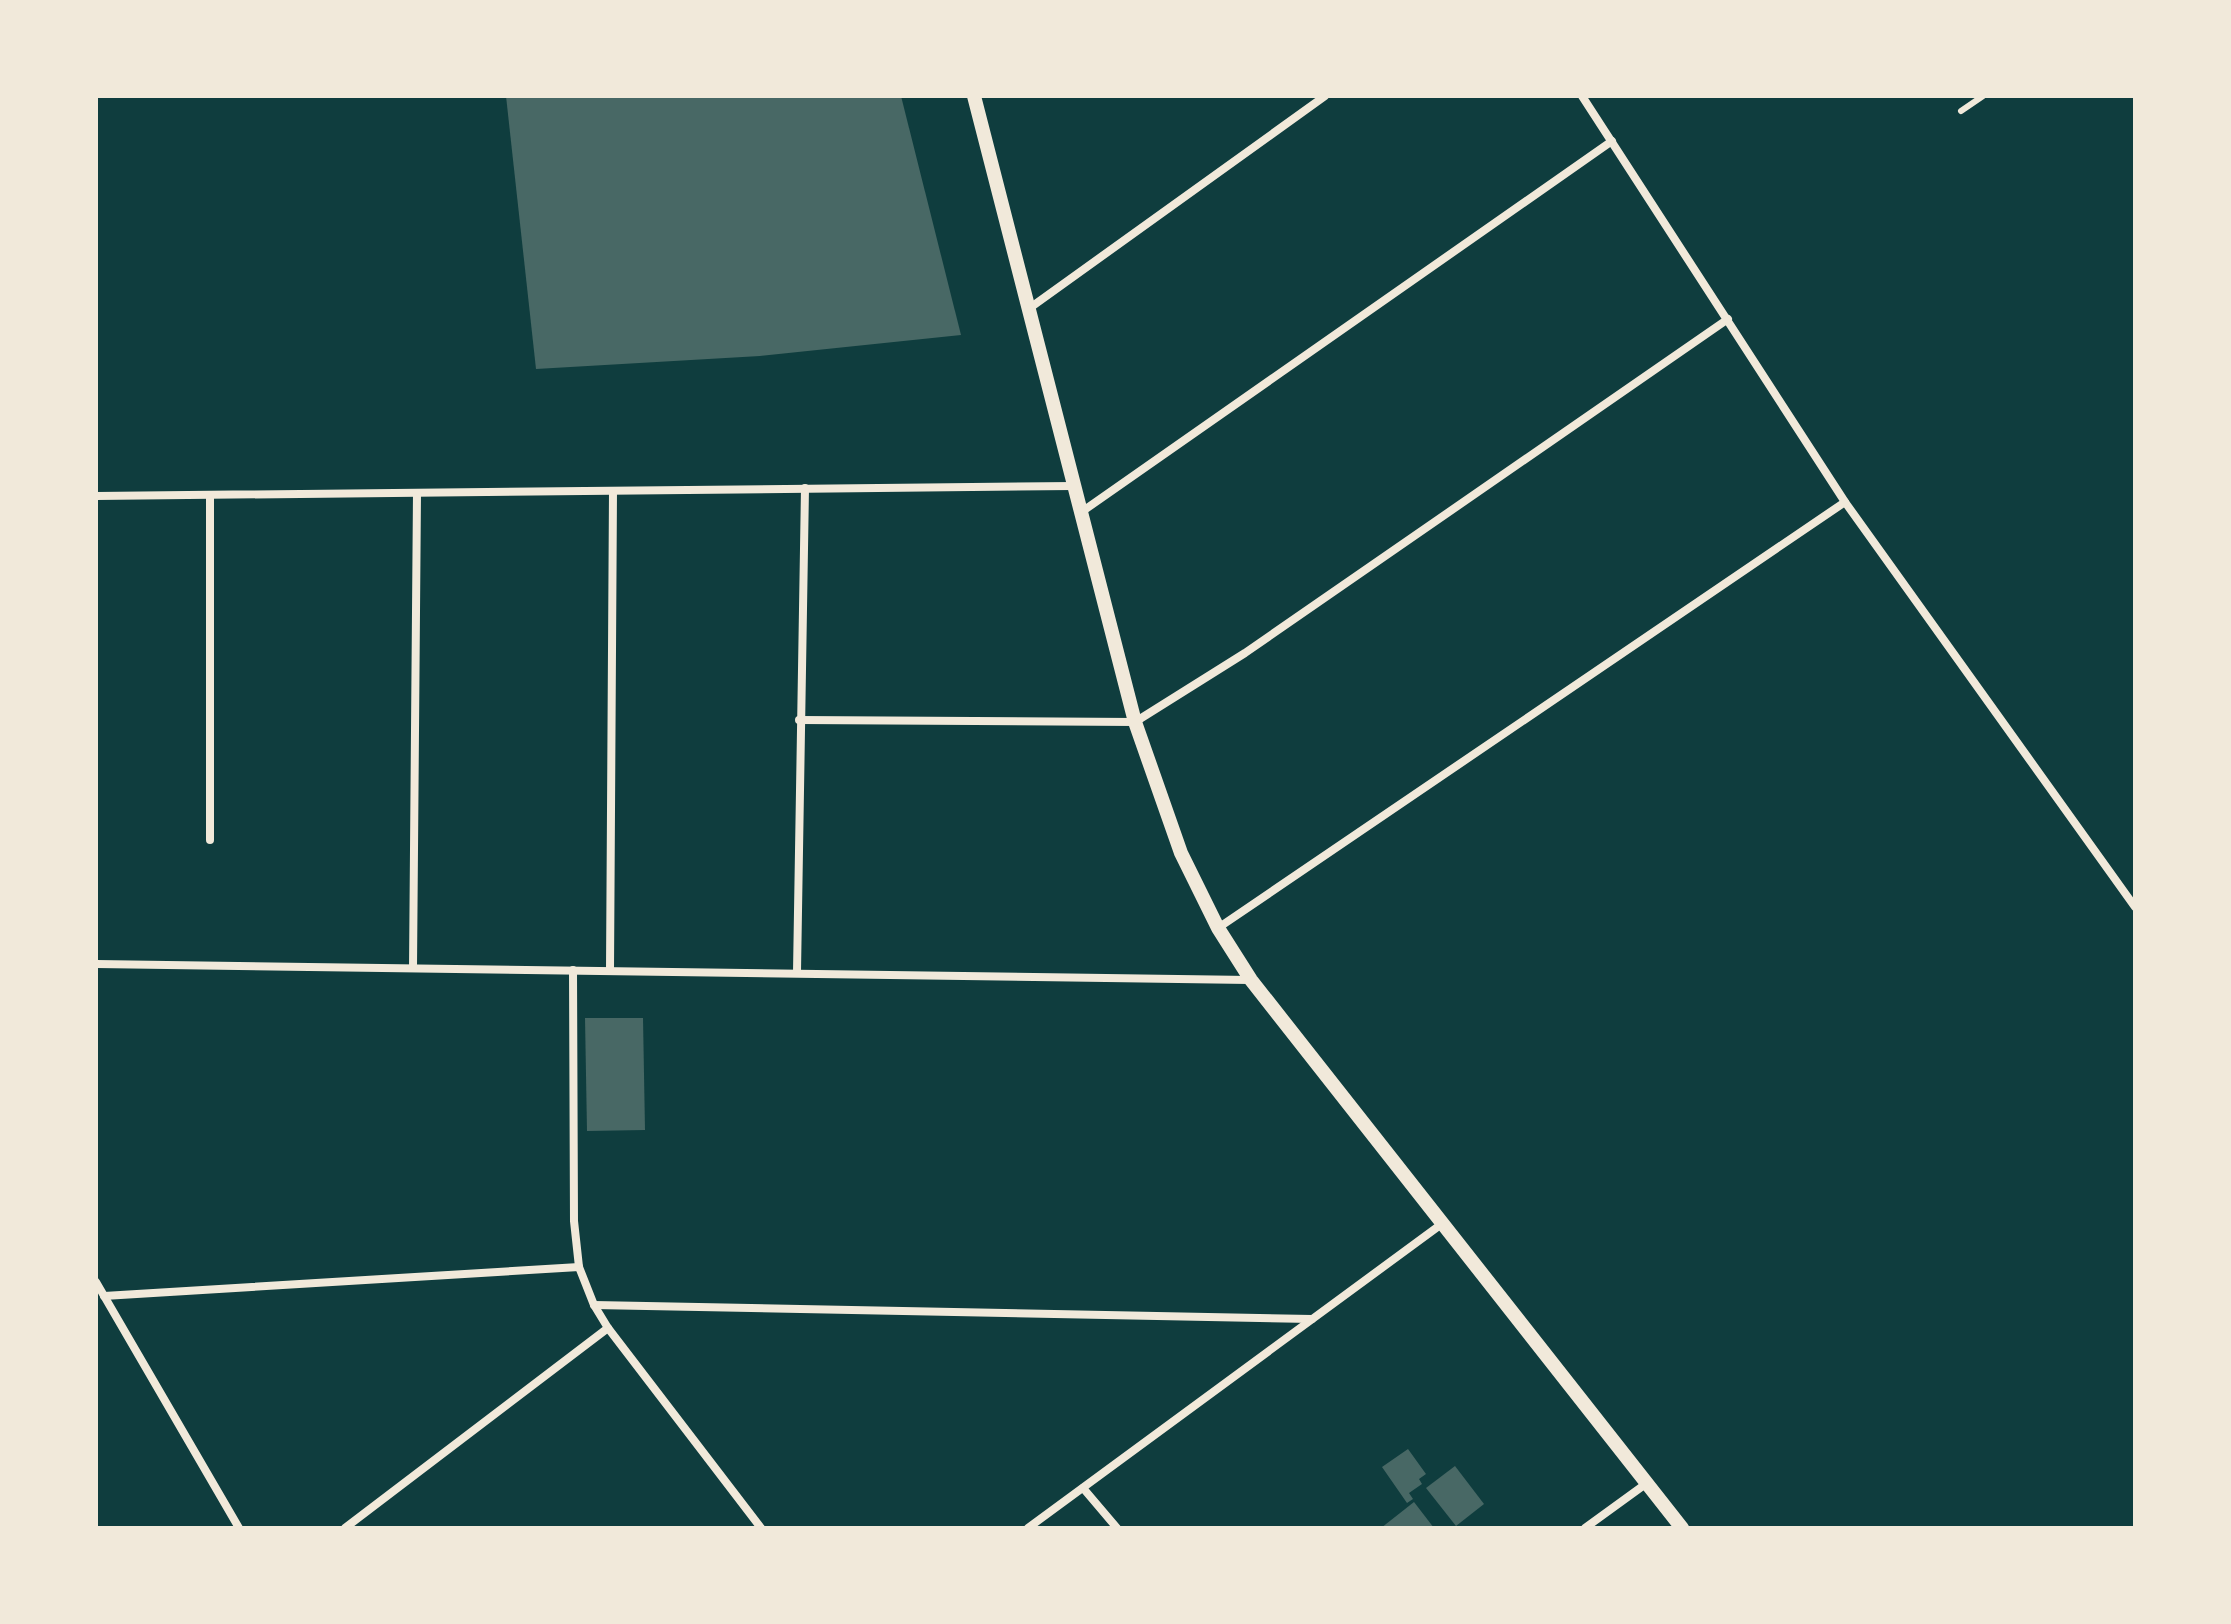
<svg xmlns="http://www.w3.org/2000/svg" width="2231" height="1624" font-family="Lato,sans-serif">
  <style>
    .building { fill: #486865 }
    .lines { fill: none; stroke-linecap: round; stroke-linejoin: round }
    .service { stroke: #f1e9da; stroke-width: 6 }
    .minor { stroke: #f1e9da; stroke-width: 8 }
    .tertiary { stroke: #f1e9da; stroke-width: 14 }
  </style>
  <rect width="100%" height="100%" fill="#0f3d3e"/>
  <g class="building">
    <path d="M506,96H901L961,335L760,356L536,369Z"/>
    <path d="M585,1018H643L645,1130L587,1131Z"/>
    <path d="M1408,1449L1426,1474L1419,1479L1422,1484L1409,1493L1413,1499L1407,1503L1382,1467Z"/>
    <path d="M1455,1466L1484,1504L1456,1526L1426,1488Z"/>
    <path d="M1414,1502L1434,1528H1381Z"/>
  </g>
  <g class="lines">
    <path class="service" d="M1961,111L1983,96"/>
    <g class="minor">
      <path d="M1582,96L1845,502L2135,907"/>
      <path d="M1027,310L1325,96"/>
      <path d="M210,495V840"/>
      <path d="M96,496L1074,486"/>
      <path d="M1080,513L1612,141"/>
      <path d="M799,720L1135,722L1245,653L1728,319"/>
      <path d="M1218,928L1845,502"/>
      <path d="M96,964L1250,980"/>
      <path d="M413,968L417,493"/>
      <path d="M573,970L574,1221L579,1267L594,1305L608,1328L761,1528"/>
      <path d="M610,970L613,491"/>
      <path d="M797,972L805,488"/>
      <path d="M96,1282L239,1528"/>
      <path d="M104,1296L579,1267"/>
      <path d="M594,1305L1312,1319"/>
      <path d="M1083,1488L1117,1528"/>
      <path d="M345,1528L608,1328"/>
      <path d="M1028,1528L1443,1223"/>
      <path d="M1585,1528L1647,1483"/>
    </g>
    <path class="tertiary" d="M974,96L1135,722L1181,853L1218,928L1251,980L1682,1528"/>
  </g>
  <rect width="2231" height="1624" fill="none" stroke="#f1e9da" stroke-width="196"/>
</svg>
